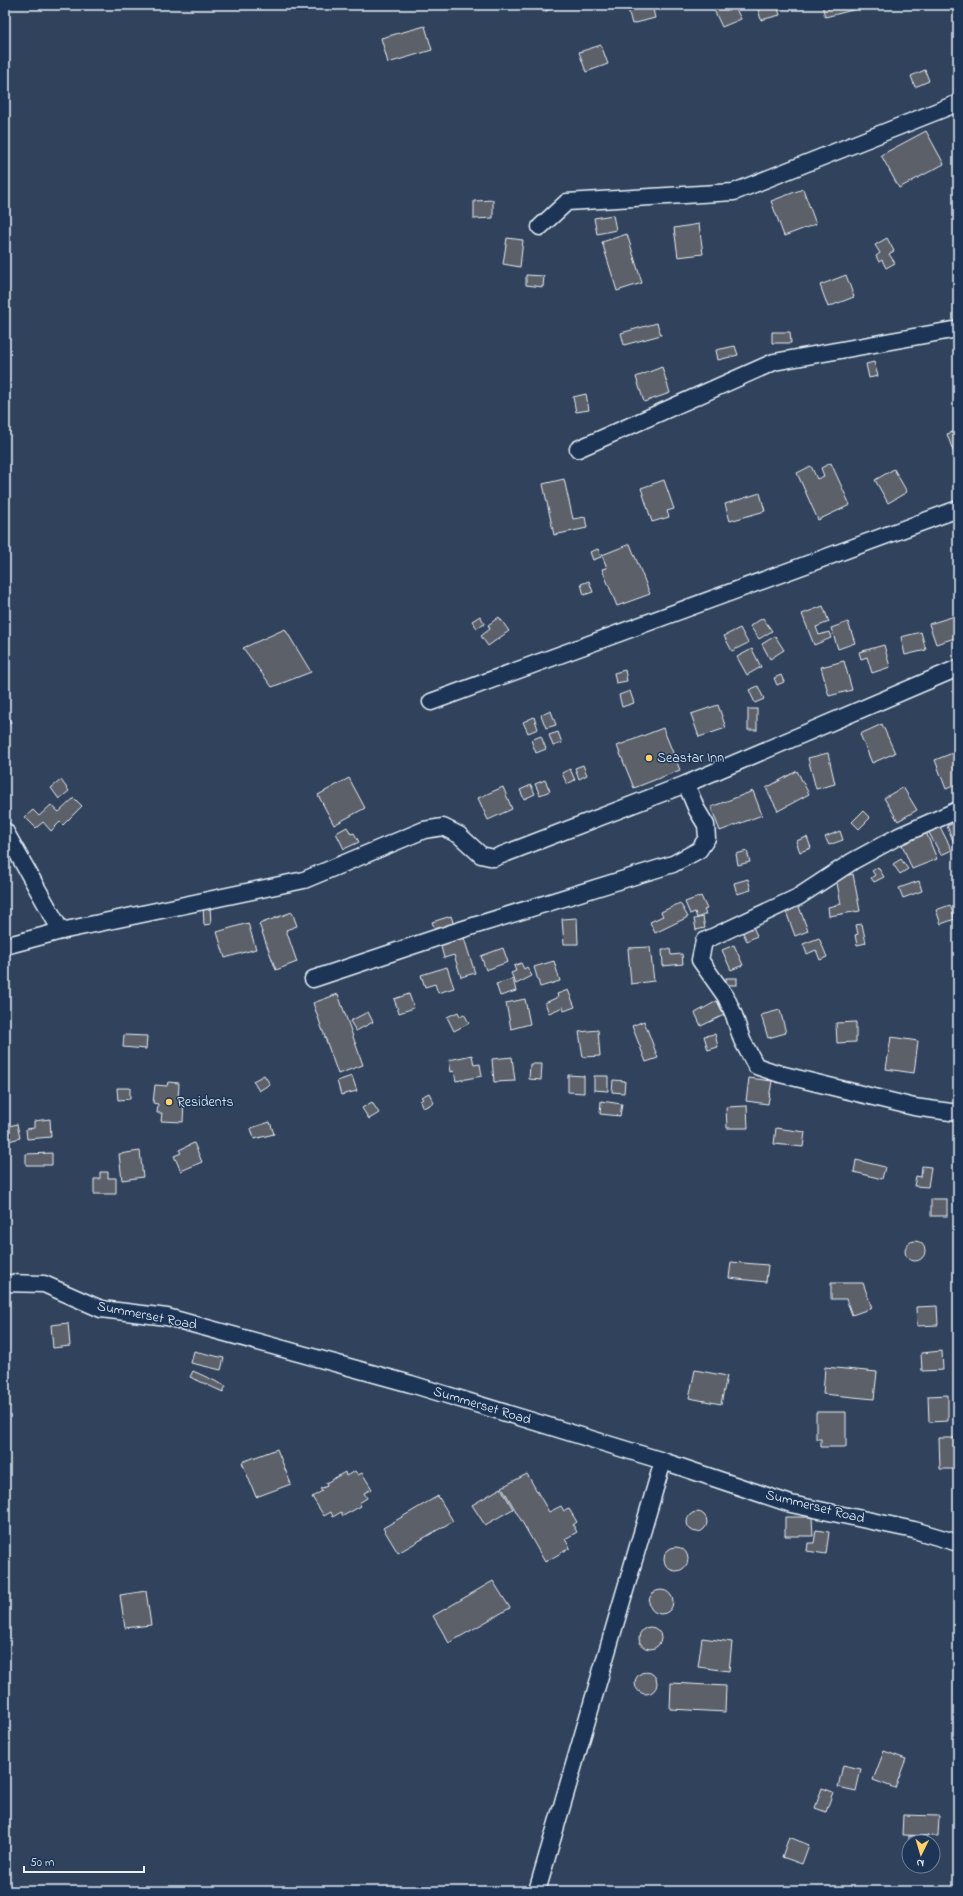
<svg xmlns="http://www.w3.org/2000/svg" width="963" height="1896" font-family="'Indie Flower',sans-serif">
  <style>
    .building { fill: #5c6067; stroke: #e8f1f8 }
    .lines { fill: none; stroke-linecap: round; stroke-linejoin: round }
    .minor-casing { stroke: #e8f1f8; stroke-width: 19 }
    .minor { stroke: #1d3557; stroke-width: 16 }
    .poi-dot { fill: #ffd166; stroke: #1d3557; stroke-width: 1.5 }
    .labels { text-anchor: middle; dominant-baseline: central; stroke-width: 3; stroke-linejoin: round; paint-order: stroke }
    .poi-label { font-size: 14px; fill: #e8f1f8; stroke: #1d3557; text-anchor: start }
    .street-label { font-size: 14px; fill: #e8f1f8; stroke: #1d3557 }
  </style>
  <rect width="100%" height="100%" fill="#30425c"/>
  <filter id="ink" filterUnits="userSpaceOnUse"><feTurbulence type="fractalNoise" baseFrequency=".025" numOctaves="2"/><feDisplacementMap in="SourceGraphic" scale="8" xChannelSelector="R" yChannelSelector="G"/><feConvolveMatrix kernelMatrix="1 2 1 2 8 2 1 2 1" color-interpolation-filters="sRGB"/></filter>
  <g filter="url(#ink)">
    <g class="building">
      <path d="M541,5H560V6L543,12Z"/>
      <path d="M627,5H652L655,18L632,24Z"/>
      <path d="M726,5H734L741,19L722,27L714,10Z"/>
      <path d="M772,5H777L780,15L761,20L758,9Z"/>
      <path d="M822,5H857V9L825,17Z"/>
      <path d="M425,26L432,50L388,63L381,38Z"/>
      <path d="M601,45L608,64L586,72L579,52Z"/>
      <path d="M925,70L929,81L915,87L911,76Z"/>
      <path d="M926,131L944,164L899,188L881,155Z"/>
      <path d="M803,189L816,224L784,236L771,201Z"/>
      <path d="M493,200V218L474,219V201Z"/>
      <path d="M613,215L616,230L597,234L594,218Z"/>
      <path d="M699,224L703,254L678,257L674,228Z"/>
      <path d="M627,234L642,283L617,291L602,242Z"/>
      <path d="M507,238L523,240L520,267L503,264Z"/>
      <path d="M887,238L894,251L889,254L895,263L886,268L882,260L879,262L876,256L880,253L875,245Z"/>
      <path d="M526,275L544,276L543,287L526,285Z"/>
      <path d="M846,275L854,297L828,307L820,285Z"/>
      <path d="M657,323L661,335L624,345L621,333Z"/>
      <path d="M772,332H790L791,343H772Z"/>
      <path d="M735,346L738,355L718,360L716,350Z"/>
      <path d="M874,362L878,376L869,378L866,364Z"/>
      <path d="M662,367L670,393L644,402L636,377Z"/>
      <path d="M586,394L589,410L576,412L573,397Z"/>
      <path d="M958,430V458L956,459L947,434Z"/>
      <path d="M831,463L850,505L818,520L797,473L811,466L817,479L824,476L821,468Z"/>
      <path d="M894,469L907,492L888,503L875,480Z"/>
      <path d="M564,479L573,519L585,517L587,528L554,535L543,484Z"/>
      <path d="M664,480L674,509L667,511L669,517L652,522L641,488Z"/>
      <path d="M760,493L765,511L730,521L725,504Z"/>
      <path d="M630,544L650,594L617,606L602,569L607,568L602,555Z"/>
      <path d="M598,549L601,557L593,560L590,552Z"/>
      <path d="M589,581L593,592L584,595L581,584Z"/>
      <path d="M823,606L829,622L816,627L819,635L829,632L831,638L814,645L802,614Z"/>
      <path d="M958,615V637L936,644L929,624Z"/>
      <path d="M480,616L485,624L477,628L472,621Z"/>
      <path d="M499,617L509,631L488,646L481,636L490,629L488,625Z"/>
      <path d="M763,618L772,631L759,639L750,626Z"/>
      <path d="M848,622L855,643L838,649L831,628Z"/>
      <path d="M740,628L748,643L732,651L724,636Z"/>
      <path d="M285,629L311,672L272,687L243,648Z"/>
      <path d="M921,632L926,650L905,655L901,637Z"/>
      <path d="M775,636L784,650L770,659L762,644Z"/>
      <path d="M884,645L890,667L872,673L867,657L861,659L859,652Z"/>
      <path d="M752,649L761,667L747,675L737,657Z"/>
      <path d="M844,661L852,690L829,696L821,667Z"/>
      <path d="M625,670L627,681L616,683L614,673Z"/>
      <path d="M781,675L784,682L777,685L774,678Z"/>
      <path d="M758,686L764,699L755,703L749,690Z"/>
      <path d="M630,691L634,703L622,707L619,695Z"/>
      <path d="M718,705L726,728L699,737L691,714Z"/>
      <rect x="748" y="709" width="9" height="21"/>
      <path d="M5,710L11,723L5,726Z"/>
      <path d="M551,711L556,725L546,728L541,715Z"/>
      <path d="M534,717L538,729L528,733L523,722Z"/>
      <path d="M882,724L895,753L872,763L860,734Z"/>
      <path d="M663,728L680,770L634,788L617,746Z"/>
      <path d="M558,732L562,743L553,746L549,735Z"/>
      <path d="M541,736L546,749L536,753L531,740Z"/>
      <path d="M955,752L958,760V784L946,789L935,760Z"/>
      <path d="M828,753L835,784L816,789L808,758Z"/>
      <path d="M583,765L587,775L579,779L575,768Z"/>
      <path d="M570,769L575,780L567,784L562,773Z"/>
      <path d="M797,771L809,794L778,811L766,788Z"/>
      <path d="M349,778L365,808L334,825L318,795Z"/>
      <path d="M61,780L69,791L59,799L51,788Z"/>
      <path d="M545,780L550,791L540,795L535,784Z"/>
      <path d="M531,785L535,794L524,799L520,790Z"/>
      <path d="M503,787L512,809L488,820L478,798Z"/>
      <path d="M903,787L917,810L898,821L884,798Z"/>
      <path d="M753,791L762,815L720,831L711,807Z"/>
      <path d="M74,798L82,806L63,825L60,822L51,831L43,822L36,828L25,817L33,810L39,816L51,805L59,812Z"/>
      <path d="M863,811L870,818L859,829L852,822Z"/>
      <path d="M958,821V853L947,826Z"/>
      <path d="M939,825L952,850L941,855L928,831Z"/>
      <path d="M347,827L351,834L354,833L359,842L344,849L336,833Z"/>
      <path d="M840,831L843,840L829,845L825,837Z"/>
      <path d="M926,832L937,859L912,869L901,842Z"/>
      <path d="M807,837L811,848L800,852L796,841Z"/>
      <path d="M747,851L750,862L738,865L736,854Z"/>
      <path d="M901,859L908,869L900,874L893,864Z"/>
      <path d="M878,867L884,877L874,882L871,878L875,875L872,871Z"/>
      <path d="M853,874L860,911L829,916L828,907L841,904L836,878Z"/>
      <path d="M748,879L751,890L737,894L734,883Z"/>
      <path d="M919,881L922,891L903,898L899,888Z"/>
      <path d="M701,896L707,909L704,910L706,914L697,918L695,912L690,914L685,902Z"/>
      <path d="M680,903L688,917L655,933L650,922L663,916L661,912Z"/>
      <path d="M798,904L808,931L795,936L785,909Z"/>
      <path d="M950,905L955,919L941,924L936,910Z"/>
      <path d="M203,906H210L211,924L204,925Z"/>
      <path d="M292,912L297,926L286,930L297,962L276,970L259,924Z"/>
      <path d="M451,916L455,928L437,935L432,922Z"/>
      <path d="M703,917L705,928L696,930L694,919Z"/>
      <path d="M577,918L578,944H564L562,919Z"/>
      <path d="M248,923L256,949L225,958L217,932Z"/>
      <path d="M752,924L757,936L747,941L741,929Z"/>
      <path d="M862,924L866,943L857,945L855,935L858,934L856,925Z"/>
      <path d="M463,935L475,973L461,977L454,955L444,958L440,943Z"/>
      <path d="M819,938L827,957L820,960L816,950L807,954L803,944Z"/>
      <path d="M734,945L743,965L731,970L722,950Z"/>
      <path d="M650,947L654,981L631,984L628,948Z"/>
      <path d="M503,948L508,962L486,970L481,956Z"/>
      <path d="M662,949H670L671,955L682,954L683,964L663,966Z"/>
      <path d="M554,961L560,981L540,987L534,967Z"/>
      <path d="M521,963L524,969L527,967L532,976L516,984L511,973L516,971L514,966Z"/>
      <path d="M447,967L454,988L438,993L435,984L425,987L421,975Z"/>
      <rect x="726" y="978" width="11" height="7"/>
      <path d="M513,979L516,991L500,996L496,984Z"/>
      <path d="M568,990L575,1007L564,1011L563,1007L549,1013L545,1003L558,997L557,994Z"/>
      <path d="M338,994L363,1065L338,1074L313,1003Z"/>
      <path d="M409,994L414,1008L399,1013L394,999Z"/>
      <path d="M525,999L530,1024L511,1029L506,1003Z"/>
      <path d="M717,1001L724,1015L701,1026L695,1013Z"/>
      <path d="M780,1010L786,1033L768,1038L761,1015Z"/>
      <path d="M368,1012L373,1022L356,1031L350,1021Z"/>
      <path d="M458,1012L460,1016L464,1014L469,1023L454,1031L447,1017Z"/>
      <path d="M644,1021L658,1058L646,1062L632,1026Z"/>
      <path d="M856,1022V1042L837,1043L836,1023Z"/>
      <path d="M598,1030L600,1056L583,1057L579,1032Z"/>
      <path d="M715,1034L718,1047L708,1050L704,1036Z"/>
      <path d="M124,1035L147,1036L146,1049L123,1047Z"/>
      <path d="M891,1037L918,1041L914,1073L886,1069Z"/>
      <path d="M472,1055L474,1065L480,1064L482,1076L456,1081L454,1071L451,1072L449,1060Z"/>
      <path d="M512,1057L515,1081L494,1082L492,1059Z"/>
      <path d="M530,1064H542L541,1080L529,1079Z"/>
      <path d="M264,1075L270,1084L259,1091L253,1081Z"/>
      <path d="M568,1075L584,1076V1093L568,1092Z"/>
      <path d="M352,1076L357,1091L341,1095L337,1081Z"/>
      <path d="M594,1076H608V1091L594,1090Z"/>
      <path d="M749,1078L772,1081L768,1104L746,1101Z"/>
      <path d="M613,1080L625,1081L624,1093L612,1092Z"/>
      <path d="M168,1082L179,1083L178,1101H184L183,1122L161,1121L162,1113H157L158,1104L153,1103L155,1085L167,1086Z"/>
      <path d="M117,1088H130V1099L118,1100Z"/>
      <path d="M429,1093L434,1103L423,1108L420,1101L423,1099L421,1097Z"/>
      <path d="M601,1101L622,1104L620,1116L600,1114Z"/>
      <path d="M372,1102L379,1113L369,1119L362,1108Z"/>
      <path d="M747,1106L748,1128H727L726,1107Z"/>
      <path d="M50,1119L51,1137L27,1139L26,1129L34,1128V1121Z"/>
      <path d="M270,1122L274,1134L254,1139L251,1128Z"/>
      <path d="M17,1124L20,1138L5,1142V1127Z"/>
      <path d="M776,1128L805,1132L803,1147L774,1144Z"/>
      <path d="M194,1143L202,1162L181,1171L174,1156L181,1153L179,1150Z"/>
      <path d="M140,1151L143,1177L122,1180L119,1154Z"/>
      <path d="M52,1153V1165H26V1154Z"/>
      <path d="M856,1160L885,1167L882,1179L854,1172Z"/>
      <path d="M922,1166L931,1167L928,1187L914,1186L916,1176L921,1177Z"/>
      <path d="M100,1172H108V1178H116V1194H94V1179H100Z"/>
      <rect x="931" y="1199" width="16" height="17"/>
      <path d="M958,1239V1258L954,1246Z"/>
      <circle cx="915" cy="1251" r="10"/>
      <path d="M731,1262L768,1265L766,1282L729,1278Z"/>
      <path d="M831,1283H863L872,1308L852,1315L846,1299H831Z"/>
      <path d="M937,1306L938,1325L917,1326L916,1307Z"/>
      <path d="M68,1323L70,1346L53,1348L51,1325Z"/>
      <path d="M194,1351L224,1358L221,1370L191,1363Z"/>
      <path d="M942,1351L943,1370L922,1371L921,1353Z"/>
      <path d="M825,1367L877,1372L874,1399L823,1394Z"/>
      <path d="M695,1370L727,1376L721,1404L689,1398Z"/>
      <path d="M193,1371L226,1386L223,1392L190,1377Z"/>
      <path d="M948,1395V1421L929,1422L928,1396Z"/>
      <path d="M816,1412H846V1447H821V1439H816Z"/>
      <path d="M939,1438H958V1469H940Z"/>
      <path d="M277,1449L291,1484L256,1497L242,1462Z"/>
      <path d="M355,1471L358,1475L362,1473L372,1489L364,1493L367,1498L359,1503L361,1506L343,1516L341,1512L333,1517L331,1512L324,1516L312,1497L322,1491L320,1489L327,1486L326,1483L345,1472L346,1476Z"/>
      <path d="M527,1474L549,1512L561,1506L564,1511L569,1509L577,1522L573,1525L577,1532L565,1539L570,1548L545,1562L502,1487Z"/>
      <path d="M501,1488L513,1509L485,1525L472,1505Z"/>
      <path d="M438,1496L453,1521L398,1553L383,1528Z"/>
      <circle cx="697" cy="1522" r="10"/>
      <path d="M785,1517H812L813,1536H785Z"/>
      <path d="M816,1530L829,1532L826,1554L807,1551L808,1543H814Z"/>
      <circle cx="676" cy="1559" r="12"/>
      <path d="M493,1581L510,1608L449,1643L433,1616Z"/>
      <circle cx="661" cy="1602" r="12"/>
      <path d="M146,1591L151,1625L125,1628L120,1595Z"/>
      <circle cx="650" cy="1638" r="11"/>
      <path d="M702,1638L732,1642L729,1671L698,1667Z"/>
      <circle cx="646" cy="1683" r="11"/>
      <path d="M671,1683L726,1686L725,1712L670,1709Z"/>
      <path d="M884,1751L906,1759L895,1788L873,1780Z"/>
      <path d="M843,1765L861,1769L856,1791L838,1787Z"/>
      <path d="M822,1788L833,1792L826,1812L815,1808Z"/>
      <path d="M903,1815L939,1816L938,1836L902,1835Z"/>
      <path d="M909,1836L927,1837V1842H909V1860H908Z"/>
      <path d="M789,1837L809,1845L802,1864L782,1857Z"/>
    </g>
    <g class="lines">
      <defs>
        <g id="minor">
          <path d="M540,227L567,202L734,192L958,103"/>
          <path d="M578,449L774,362L958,329"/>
          <path d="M431,702L958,509"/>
          <path d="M958,810L899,836L853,861L798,897L704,941L700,960L726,997L734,1015L742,1040L756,1066L780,1074L914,1107L958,1113"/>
          <path d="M5,831L61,931"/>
          <path d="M5,946L61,931L304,880L424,830L443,827L459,835L481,855L494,858L686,784L958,668"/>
          <path d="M313,979L454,932L673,864L699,850L707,838L706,825L697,810L686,784"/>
          <path d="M5,1283L44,1284L101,1309L167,1317L411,1384L663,1461L791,1504L914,1530L958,1543"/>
          <path d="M537,1891L663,1461"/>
        </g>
      </defs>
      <use href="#minor" class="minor-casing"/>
      <use href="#minor" class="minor"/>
    </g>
  </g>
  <g class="poi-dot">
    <circle cx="649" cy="758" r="4"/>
    <circle cx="169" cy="1102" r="4"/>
  </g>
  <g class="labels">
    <g class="poi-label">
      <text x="657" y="758">Seastar Inn</text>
      <text x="177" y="1102">Residents</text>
    </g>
    <g class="street-label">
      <text transform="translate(147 1316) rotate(11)">Summerset Road</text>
      <text transform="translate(482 1406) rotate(17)">Summerset Road</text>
      <text transform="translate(815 1507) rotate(14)">Summerset Road</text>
    </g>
  </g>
  <rect width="963" height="1896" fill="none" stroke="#1d3557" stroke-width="20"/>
  <rect x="10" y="10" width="943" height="1876" fill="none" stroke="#e8f1f8" stroke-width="1.5" filter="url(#ink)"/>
  <g transform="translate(921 1854) rotate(185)"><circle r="19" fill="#1d3557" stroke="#6e8097"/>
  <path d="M0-3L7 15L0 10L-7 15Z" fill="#ffd166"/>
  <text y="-6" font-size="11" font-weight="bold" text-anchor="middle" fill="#e8f1f8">N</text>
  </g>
  <path d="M24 1866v6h120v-6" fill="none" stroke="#e8f1f8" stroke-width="2"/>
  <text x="30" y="1866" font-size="12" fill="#e8f1f8" stroke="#1d3557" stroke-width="3" paint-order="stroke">50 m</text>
</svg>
